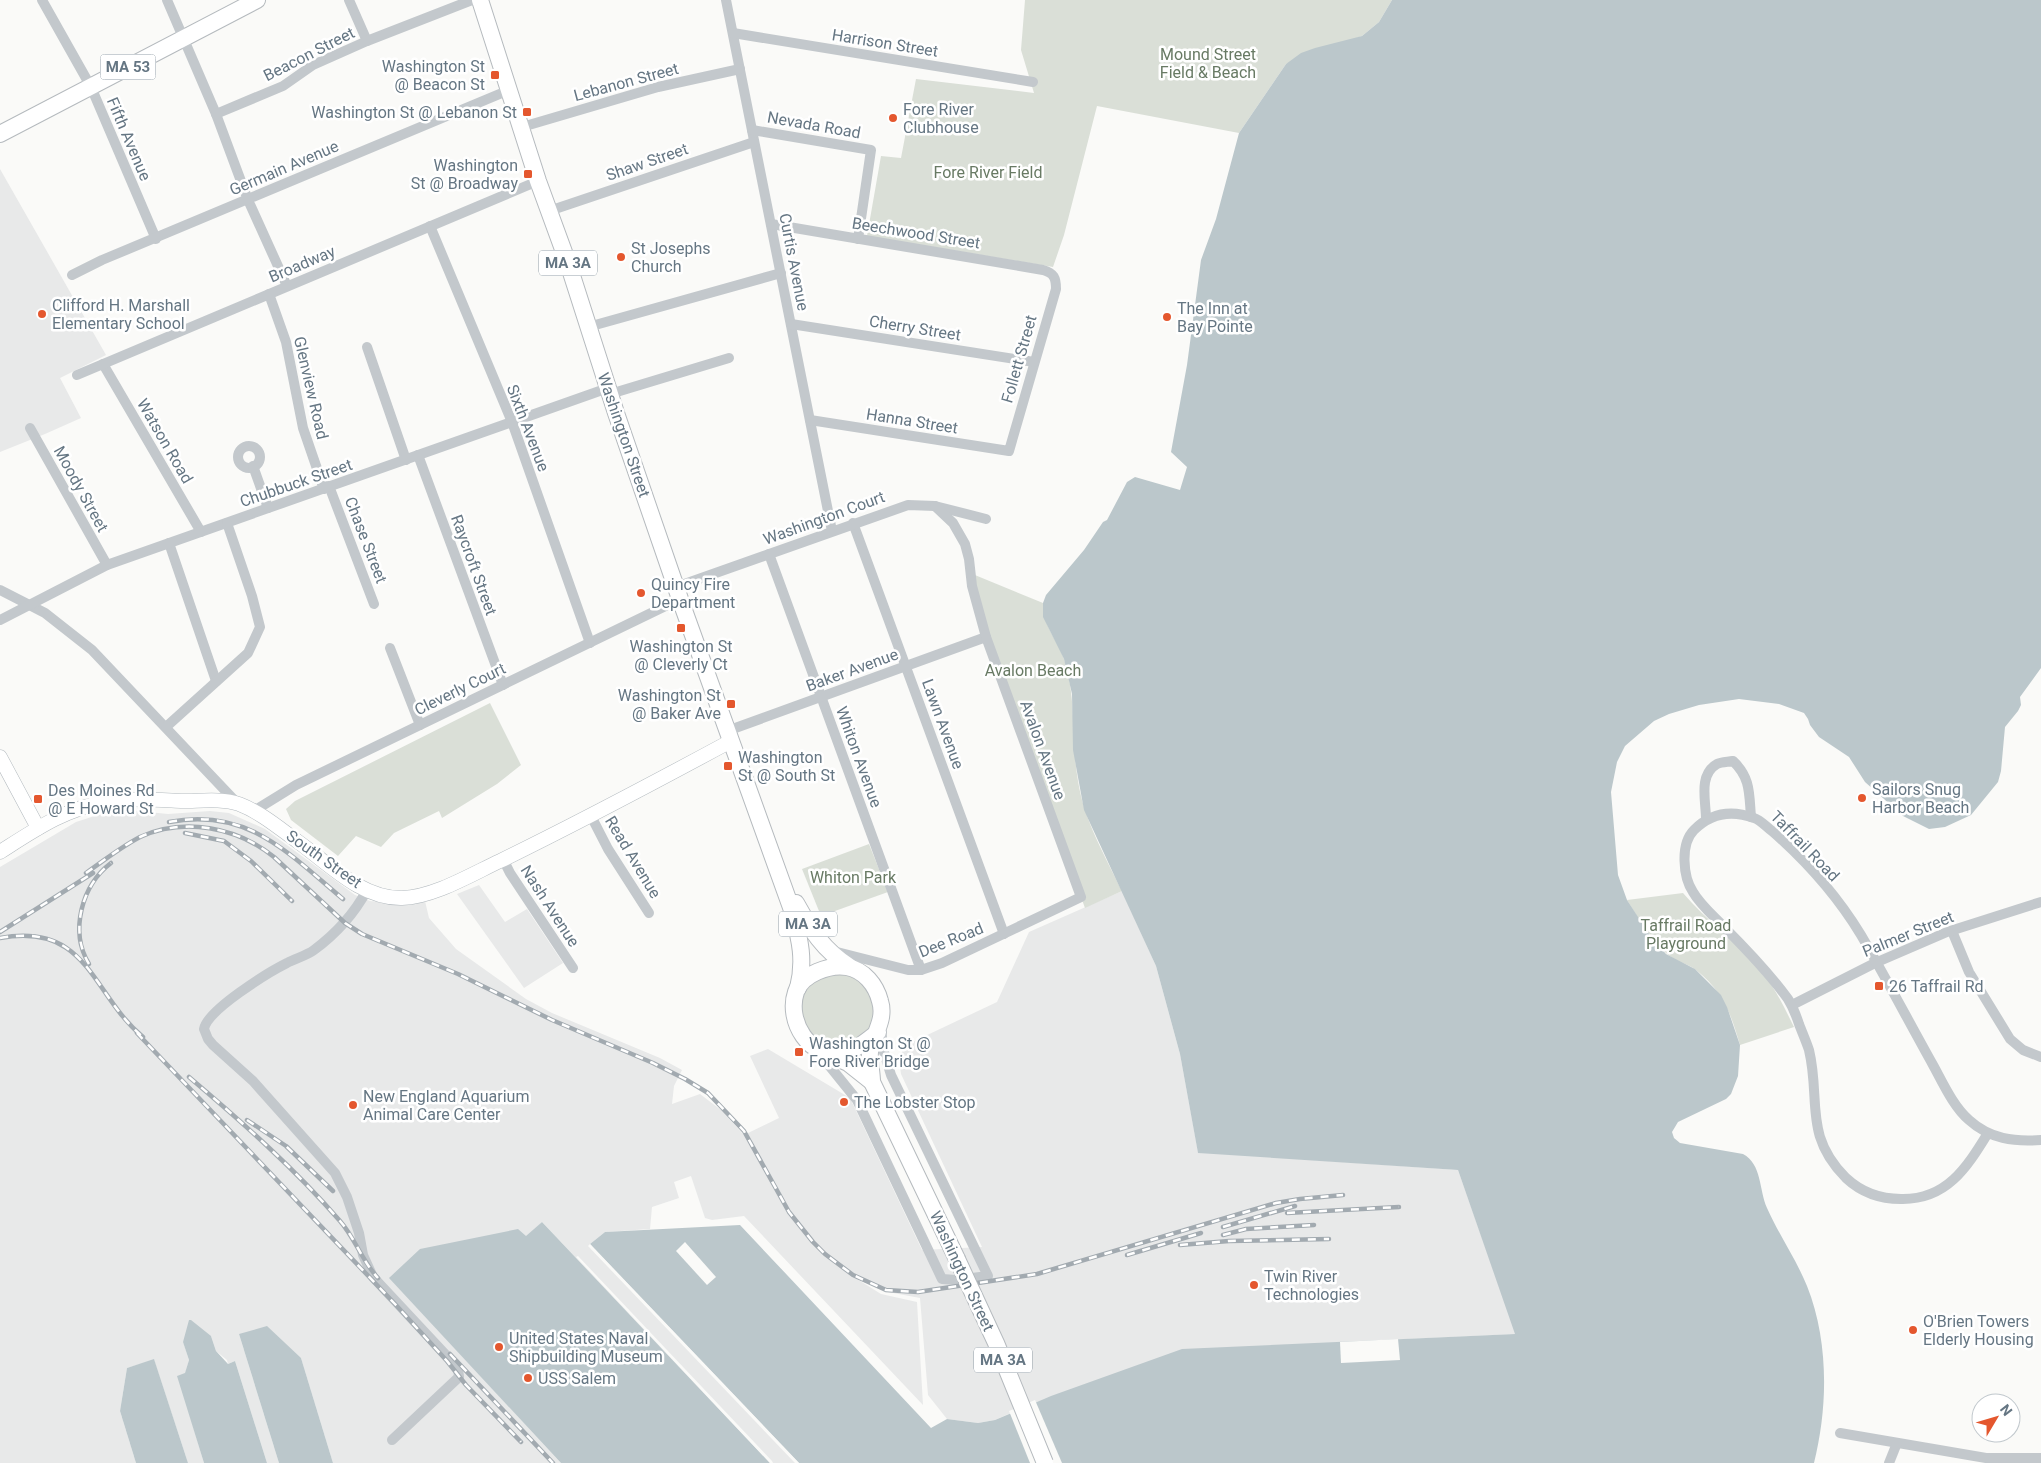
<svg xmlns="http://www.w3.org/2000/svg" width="2041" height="1463" font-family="Roboto,sans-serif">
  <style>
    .built { fill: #e8e9e9 }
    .green { fill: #dadfd7 }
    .water { fill: #bbc7cb }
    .pier { fill: #fafaf8 }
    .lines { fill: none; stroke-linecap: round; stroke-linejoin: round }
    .secondary-casing { stroke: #b3babf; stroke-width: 15 }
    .primary-casing { stroke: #b5babe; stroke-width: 18 }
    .street { stroke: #c3c8cc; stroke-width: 10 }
    .secondary { stroke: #fff; stroke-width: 14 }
    .primary { stroke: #fff; stroke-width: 16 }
    .rail-casing { stroke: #a2aab0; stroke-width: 4.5 }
    .rail { stroke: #fff; stroke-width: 2.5; stroke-dasharray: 8; stroke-linecap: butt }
    .primary-bridge-casing { stroke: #b5babe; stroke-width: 18; stroke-linecap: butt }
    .primary-bridge { stroke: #fff; stroke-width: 16 }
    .poi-dot { fill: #e4572e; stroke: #fff; stroke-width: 2 }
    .labels { text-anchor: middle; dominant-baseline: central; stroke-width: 5; stroke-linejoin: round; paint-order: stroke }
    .shield { fill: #fff; stroke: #939fa8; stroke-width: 1 }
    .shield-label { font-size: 15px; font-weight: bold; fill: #657683 }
    .street-label { font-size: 16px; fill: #657683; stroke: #fff }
    .park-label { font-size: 16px; fill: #687a64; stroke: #fff }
    .poi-label { font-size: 16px; fill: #657683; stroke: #fff; text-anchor: start }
  </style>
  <rect width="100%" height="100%" fill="#fafaf8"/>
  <g class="built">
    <path d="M0,169L106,355L60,378L81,418L45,434L0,452Z"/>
    <path d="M128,810L168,814L210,811L229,813L265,829L355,895L370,901L391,903L425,901L429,918L456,949L526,999L552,1013L660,1058L682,1070L674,1086L672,1104L700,1094L721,1110L744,1135L779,1118L750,1056L768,1049L850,1098L922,1250L982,1247L901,1074L899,1060L904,1046L997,1002L1029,932L1122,891L1156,966L1180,1054L1198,1152L1458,1170L1516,1334L1340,1342L1029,1405L995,1420L978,1423L947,1419L928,1395L920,1298L888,1292L857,1279L881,1294L917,1302L923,1405L744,1216L712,1220L705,1218L691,1176L674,1182L679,1198L652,1207L650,1229L605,1232L590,1244L799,1463H770L542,1222L526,1237L390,1278L561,1463H333L301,1358L239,1334L279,1463H267L235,1361L228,1364L227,1360L216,1351L211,1336L183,1341L189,1360L185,1374L178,1376L204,1463H188L154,1360L127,1368L120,1411L136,1463H0V867L76,822L104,813Z"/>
    <path d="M479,885L505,922L527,909L563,963L524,988L457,894Z"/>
  </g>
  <g class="green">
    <path d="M1025,0H1392L1379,22L1362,36L1286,64L1239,133L1097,106L1064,235L1053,267L867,236L881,156L901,158L916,79L1034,93L1021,50Z"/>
    <path d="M970,573L1043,603C1043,627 1057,638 1064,659C1077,698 1071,741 1078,781C1084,820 1105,856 1122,891L1085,908L986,637Z"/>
    <path d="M490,703L521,765L497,784L442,818L439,811L394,833L381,847L356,836L338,856L291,820L286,809L295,801Z"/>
    <path d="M869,844L888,892L821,916L802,869Z"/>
    <path d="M1683,893C1707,921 1737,942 1760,970C1775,987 1784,1007 1794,1027L1740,1045C1731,1014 1723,991 1696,970C1687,963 1674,961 1666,953C1650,938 1638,918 1627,900Z"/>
    <path d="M837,972C855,977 868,983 873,1002C876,1016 872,1032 861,1041C857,1043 850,1043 846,1044C841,1045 835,1047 831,1046C806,1042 791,1003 809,985C816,978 829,975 837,972Z"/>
  </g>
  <g class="water">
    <path d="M1392,0H2041V668L2020,697L2021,705L2018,711L2005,727L2001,771L1998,782L1971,815L1945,827L1929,829L1903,816L1865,782L1849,757L1819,737L1810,725L1808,719L1804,713L1779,704L1739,699L1699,705L1669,714L1654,721L1625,746L1617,762L1611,792L1618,875L1627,900L1651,937L1666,954L1695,969L1721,995L1727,1007L1740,1045L1738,1076L1731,1094L1726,1099L1678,1122L1672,1132L1674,1138L1680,1143L1743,1154C1762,1164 1759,1190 1767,1208C1779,1235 1796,1259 1807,1286C1829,1341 1828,1407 1814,1463H799L590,1244L605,1232L740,1225L931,1428L947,1419L978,1423L995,1420L1051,1396L1182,1349L1515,1334L1458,1170L1198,1153L1180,1054L1156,966L1084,810L1073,750L1072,694L1064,659L1043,617V603L1046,595L1084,550L1103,522L1107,520L1127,482L1135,477L1180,490L1187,467L1171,452L1187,365L1201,260L1216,219L1239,133L1286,64L1301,53L1315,48L1362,36L1379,22Z"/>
    <path d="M542,1222L770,1463H561L389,1278L420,1249L518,1229L526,1236Z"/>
    <path d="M189,1320H191L211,1336L216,1351L228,1364L235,1361L267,1463H204L177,1376L185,1373L189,1360L183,1342Z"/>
    <path d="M267,1326L301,1358L333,1463H279L239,1334Z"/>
    <path d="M154,1359L188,1463H136L120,1411L127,1368Z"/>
  </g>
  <g class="pier">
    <path d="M685,1242L716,1277L707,1285L676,1251Z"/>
    <path d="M590,1244L799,1463H795L588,1246Z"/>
    <path d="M578,1256L772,1461L773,1463H770L576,1257Z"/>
    <path d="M1398,1339L1400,1360L1341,1363L1340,1342Z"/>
    <path d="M1035,1400L1062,1463H1030L1009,1411Z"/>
  </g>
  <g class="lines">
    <defs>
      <g id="secondary">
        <path d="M0,757L38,828"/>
        <path d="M0,852C33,831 66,808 106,802C131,798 157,800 183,801C200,801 222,798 239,804C260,812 279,828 297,841C328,863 361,899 402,898C434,897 472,874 500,861C578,823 655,782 731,741"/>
      </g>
      <g id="primary">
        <path d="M480,0L538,181L568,263L616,413L680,599L793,913C800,940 805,961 798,988"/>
        <path d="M0,134L257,0"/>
        <path d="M796,903C811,930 823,950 850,967"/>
        <path d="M878,1032C867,1041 856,1050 842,1053C810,1060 786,1021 796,992C802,974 830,964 847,967C864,970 876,985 880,1001C886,1020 873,1034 870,1052C869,1061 872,1072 872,1082L957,1259"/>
        <path d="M828,1054L848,1063L872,1082"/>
      </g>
    </defs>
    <use href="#secondary" class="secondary-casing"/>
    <use href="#primary" class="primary-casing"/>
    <g class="street">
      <path d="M42,0L91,87L156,239"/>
      <path d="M167,0L216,114L248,200L287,286"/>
      <path d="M349,0L367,41"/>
      <path d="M726,0L832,531"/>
      <path d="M733,33L1033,82"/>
      <path d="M216,114L283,86L313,65L367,41L472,0"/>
      <path d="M522,127L658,87L740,69"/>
      <path d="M752,130L871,150L858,239"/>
      <path d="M549,211L754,142"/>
      <path d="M771,224L1043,270C1054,273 1056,278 1056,289L1009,451L810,420"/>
      <path d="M430,226L512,422L590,643"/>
      <path d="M72,275L102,260L509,90"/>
      <path d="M269,294L286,342L303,428L324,489"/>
      <path d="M791,324L1034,362"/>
      <path d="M588,327L781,273"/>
      <path d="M367,347L406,460"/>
      <path d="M103,364L201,532"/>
      <path d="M77,375L538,181"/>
      <path d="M610,394L729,358"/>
      <path d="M30,428L107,565"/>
      <circle cx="249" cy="457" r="11"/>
      <path d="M418,455L503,685"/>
      <path d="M253,466L268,508"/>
      <path d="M329,486L374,604"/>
      <path d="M853,523L1004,934"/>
      <path d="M169,543L216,681"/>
      <path d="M769,554L921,970"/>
      <path d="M676,587L908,505L935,506L986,519"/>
      <path d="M0,590L45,613L92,650L237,803"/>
      <path d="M0,620L107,565L608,388"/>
      <path d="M390,648L420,725"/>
      <path d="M166,727L248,653L260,627L252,596L227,523"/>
      <path d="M727,731L986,637"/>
      <path d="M254,811L296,785L680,599"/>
      <path d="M591,816L608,849L649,913"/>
      <path d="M1706,819C1706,801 1698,775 1717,764C1721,762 1728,762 1733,761C1751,778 1749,794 1751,817"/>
      <path d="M503,859L510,873L573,968"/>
      <path d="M367,890C354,914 337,933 314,950C306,956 296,958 287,963C269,972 207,1010 204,1029L208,1039L213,1045L253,1081L335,1173L347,1197L359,1233L363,1255L373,1277L458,1368L459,1377L392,1440"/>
      <path d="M1952,931L1969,972L2010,1039L2023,1050L2041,1057"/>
      <path d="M833,951L908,970H921L942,963L1081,897L986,637L972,586L969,559L965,544L953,523L935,506"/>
      <path d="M1792,1005L1875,963L1947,932L2041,902"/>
      <path d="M819,1053L857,1100L942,1279L956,1280L988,1276L891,1075L883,1049L881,1026"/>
      <path d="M1988,1133C1967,1167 1947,1200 1901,1199C1881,1199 1861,1192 1846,1178C1803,1135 1821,1100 1809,1050C1806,1041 1802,1032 1799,1024C1796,1015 1793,1007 1788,999C1769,973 1748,951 1726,929C1715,917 1701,906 1693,892C1683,877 1680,844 1694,830C1711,813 1732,810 1754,818C1761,820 1766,827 1772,831C1805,860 1838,897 1861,935C1886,978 1909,1022 1933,1065C1943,1083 1953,1106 1969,1120C1990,1139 2014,1142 2041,1140"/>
      <path d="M1840,1433L1986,1458H2041"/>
      <path d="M1889,1463L1897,1443"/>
    </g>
    <use href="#secondary" class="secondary"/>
    <use href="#primary" class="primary"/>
    <defs>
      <g id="rail">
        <path d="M169,822C248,807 288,853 343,899"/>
        <path d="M185,833L224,841L251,861L292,901"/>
        <path d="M86,873C103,861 121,847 140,837C184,817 237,827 274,857L345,923L362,934L458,974L552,1020L653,1063L685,1079L708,1093L744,1131L789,1212L813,1242L825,1254L853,1275L886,1290L918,1292L1037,1274L1276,1203L1300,1199L1343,1195"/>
        <path d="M0,932L93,873"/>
        <path d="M0,938C89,922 91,994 143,1037"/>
        <path d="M89,964C69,931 82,885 111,863"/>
        <path d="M137,1033L395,1304L447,1361L466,1385L521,1442"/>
        <path d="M189,1077C242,1122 294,1168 340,1221C355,1238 362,1261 378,1278"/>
        <path d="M247,1120L286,1146L333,1191"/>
        <path d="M1287,1213L1399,1207"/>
        <path d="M1223,1227L1295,1206"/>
        <path d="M1223,1235L1246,1229L1314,1225"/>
        <path d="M1180,1245L1229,1241L1329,1239"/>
        <path d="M1127,1255L1201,1233"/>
        <path d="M450,1354L553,1463"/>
      </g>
    </defs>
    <use href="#rail" class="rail-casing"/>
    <use href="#rail" class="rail"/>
    <defs>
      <path id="primary-bridge" d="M957,1259L996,1343L1045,1463"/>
    </defs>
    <use href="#primary-bridge" class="primary-bridge-casing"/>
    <use href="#primary-bridge" class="primary-bridge"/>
  </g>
  <g class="poi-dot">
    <rect x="490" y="70" width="10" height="10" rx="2.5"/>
    <rect x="522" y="107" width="10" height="10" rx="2.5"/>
    <circle cx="893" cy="118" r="5"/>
    <rect x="523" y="169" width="10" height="10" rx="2.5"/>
    <circle cx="621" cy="257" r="5"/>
    <circle cx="42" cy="314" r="5"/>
    <circle cx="1167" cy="317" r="5"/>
    <circle cx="641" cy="593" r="5"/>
    <rect x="676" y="623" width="10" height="10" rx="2.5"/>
    <rect x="726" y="699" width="10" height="10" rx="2.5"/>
    <rect x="723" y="761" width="10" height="10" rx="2.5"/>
    <circle cx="1862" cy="798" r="5"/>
    <rect x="33" y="794" width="10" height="10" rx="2.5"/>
    <rect x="1874" y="981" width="10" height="10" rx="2.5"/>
    <rect x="794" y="1047" width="10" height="10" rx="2.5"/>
    <circle cx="844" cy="1102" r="5"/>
    <circle cx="353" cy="1105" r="5"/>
    <circle cx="1254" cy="1285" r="5"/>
    <circle cx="1913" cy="1330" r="5"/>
    <circle cx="499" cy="1347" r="5"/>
    <circle cx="528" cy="1378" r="5"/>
  </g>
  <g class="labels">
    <g class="shield">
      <rect x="100.5" y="54.5" width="55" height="25" rx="4"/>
      <rect x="539" y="250.5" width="58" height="25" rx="4"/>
      <rect x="779" y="911.5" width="58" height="25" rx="4"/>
      <rect x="974" y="1347.5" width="58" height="25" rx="4"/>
    </g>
    <g class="shield-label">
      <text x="128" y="67">MA 53</text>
      <text x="568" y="263">MA 3A</text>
      <text x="808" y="924">MA 3A</text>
      <text x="1003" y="1360">MA 3A</text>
    </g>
    <g class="street-label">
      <text transform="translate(885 43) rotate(9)">Harrison Street</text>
      <text transform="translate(309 54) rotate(-27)">Beacon Street</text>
      <text transform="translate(626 82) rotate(-15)">Lebanon Street</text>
      <text transform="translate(814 125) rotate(10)">Nevada Road</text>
      <text transform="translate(129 139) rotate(67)">Fifth Avenue</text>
      <text transform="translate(647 162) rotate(-19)">Shaw Street</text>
      <text transform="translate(284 168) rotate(-23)">Germain Avenue</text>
      <text transform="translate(916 233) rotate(9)">Beechwood Street</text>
      <text transform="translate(794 262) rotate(79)">Curtis Avenue</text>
      <text transform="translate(302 264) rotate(-23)">Broadway</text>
      <text transform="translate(915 328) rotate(9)">Cherry Street</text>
      <text transform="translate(1019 359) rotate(-74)">Follett Street</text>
      <text transform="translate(311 388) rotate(77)">Glenview Road</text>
      <text transform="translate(912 421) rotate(9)">Hanna Street</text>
      <text transform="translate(528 428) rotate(69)">Sixth Avenue</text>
      <text transform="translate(624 435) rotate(71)">Washington Street</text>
      <text transform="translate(165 441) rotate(60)">Watson Road</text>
      <text transform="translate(296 483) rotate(-19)">Chubbuck Street</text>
      <text transform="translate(81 489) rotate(61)">Moody Street</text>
      <text transform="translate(824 518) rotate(-20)">Washington Court</text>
      <text transform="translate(366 540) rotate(69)">Chase Street</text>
      <text transform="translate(474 565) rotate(70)">Raycroft Street</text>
      <text transform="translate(852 670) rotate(-20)">Baker Avenue</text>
      <text transform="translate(460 689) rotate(-26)">Cleverly Court</text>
      <text transform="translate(943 724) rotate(70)">Lawn Avenue</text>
      <text transform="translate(1043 750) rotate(70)">Avalon Avenue</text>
      <text transform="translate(859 757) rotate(70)">Whiton Avenue</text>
      <text transform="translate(1805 846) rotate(46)">Taffrail Road</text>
      <text transform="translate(633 857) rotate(59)">Read Avenue</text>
      <text transform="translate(324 859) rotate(35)">South Street</text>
      <text transform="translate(550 906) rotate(57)">Nash Avenue</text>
      <text transform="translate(1908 934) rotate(-22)">Palmer Street</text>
      <text transform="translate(951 940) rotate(-22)">Dee Road</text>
      <text transform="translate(962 1271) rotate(65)">Washington Street</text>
    </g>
    <g class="park-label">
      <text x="1208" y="54">Mound Street<tspan x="1208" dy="18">Field &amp; Beach</tspan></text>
      <text x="988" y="172">Fore River Field</text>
      <text x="1033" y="670">Avalon Beach</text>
      <text x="853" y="877">Whiton Park</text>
      <text x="1686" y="925">Taffrail Road<tspan x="1686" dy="18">Playground</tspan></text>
    </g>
    <g class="poi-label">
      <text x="485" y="66" text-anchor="end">Washington St<tspan x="485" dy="18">@ Beacon St</tspan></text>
      <text x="903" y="109">Fore River<tspan x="903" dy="18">Clubhouse</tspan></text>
      <text x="517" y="112" text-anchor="end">Washington St @ Lebanon St</text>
      <text x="518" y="165" text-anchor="end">Washington<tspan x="518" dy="18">St @ Broadway</tspan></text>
      <text x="631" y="248">St Josephs<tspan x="631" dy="18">Church</tspan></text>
      <text x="52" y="305">Clifford H. Marshall<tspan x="52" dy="18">Elementary School</tspan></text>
      <text x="1177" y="308">The Inn at<tspan x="1177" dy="18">Bay Pointe</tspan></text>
      <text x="651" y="584">Quincy Fire<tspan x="651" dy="18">Department</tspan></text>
      <text x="681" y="646" text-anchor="middle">Washington St<tspan x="681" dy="18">@ Cleverly Ct</tspan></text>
      <text x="721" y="695" text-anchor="end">Washington St<tspan x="721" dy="18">@ Baker Ave</tspan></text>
      <text x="738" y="757">Washington<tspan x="738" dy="18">St @ South St</tspan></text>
      <text x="1872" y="789">Sailors Snug<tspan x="1872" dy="18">Harbor Beach</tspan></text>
      <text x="48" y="790">Des Moines Rd<tspan x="48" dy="18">@ E Howard St</tspan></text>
      <text x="1889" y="986">26 Taffrail Rd</text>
      <text x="809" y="1043">Washington St @<tspan x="809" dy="18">Fore River Bridge</tspan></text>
      <text x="363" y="1096">New England Aquarium<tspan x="363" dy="18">Animal Care Center</tspan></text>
      <text x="854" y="1102">The Lobster Stop</text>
      <text x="1264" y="1276">Twin River<tspan x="1264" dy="18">Technologies</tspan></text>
      <text x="1923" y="1321">O'Brien Towers<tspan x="1923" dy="18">Elderly Housing</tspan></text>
      <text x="509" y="1338">United States Naval<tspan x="509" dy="18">Shipbuilding Museum</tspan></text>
      <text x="538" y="1378">USS Salem</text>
    </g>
  </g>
  <g transform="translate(1996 1418) rotate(52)"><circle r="24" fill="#ffffff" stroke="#c1c8cd"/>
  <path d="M0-4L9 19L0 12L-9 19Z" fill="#e4572e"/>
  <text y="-8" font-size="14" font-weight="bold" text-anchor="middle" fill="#657683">N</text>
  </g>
</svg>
